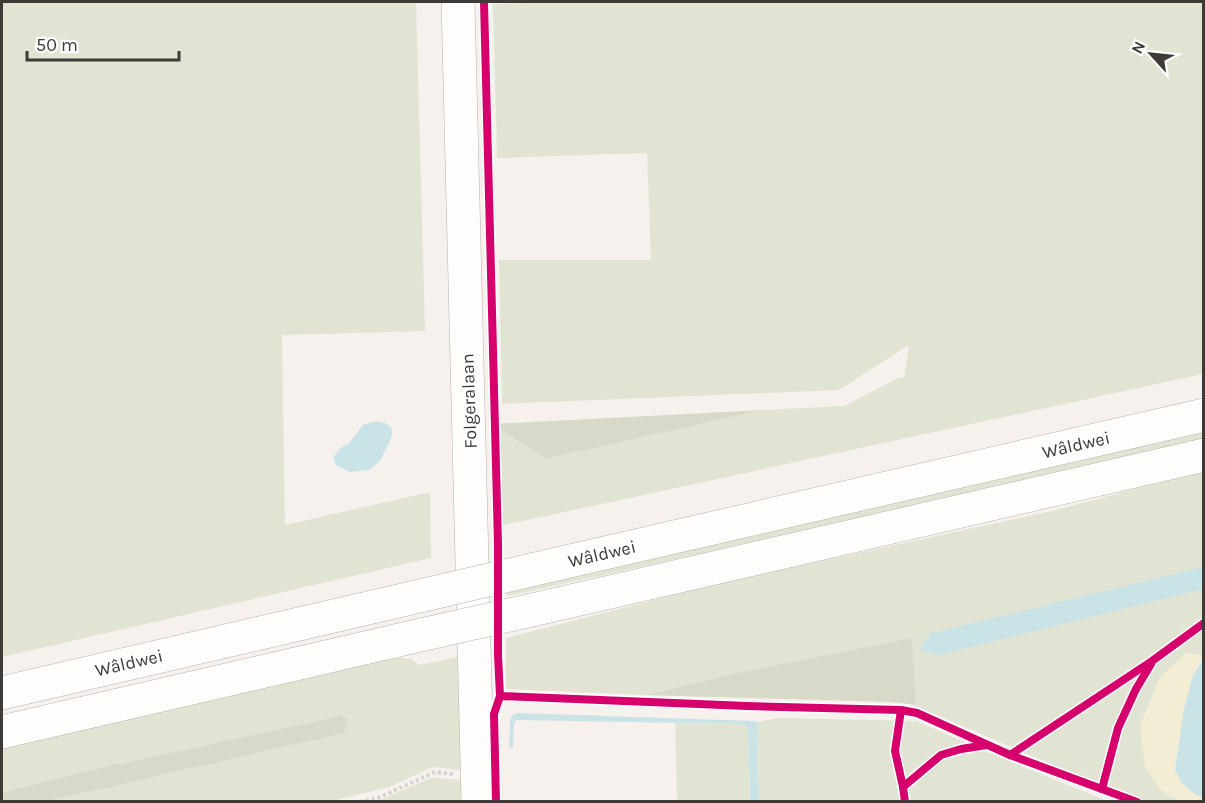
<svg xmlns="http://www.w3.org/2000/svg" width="1205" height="803" font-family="Karla,sans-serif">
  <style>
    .green { fill: #e1e4d3 }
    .forest { fill: #d7dac8 }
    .sand { fill: #f4edd6 }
    .water { fill: #cae3e7 }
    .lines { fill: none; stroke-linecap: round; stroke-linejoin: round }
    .secondary-casing { stroke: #b6b2af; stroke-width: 34 }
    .highway-casing { stroke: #b6b2af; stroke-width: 34 }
    .path { stroke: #d3d2d0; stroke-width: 4; stroke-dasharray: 3 3; stroke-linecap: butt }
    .secondary { stroke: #fefdfc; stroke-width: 33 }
    .highway { stroke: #fefdfc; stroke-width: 33 }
    .highway-bridge-casing { stroke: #b6b2af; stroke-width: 34; stroke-linecap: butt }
    .highway-bridge { stroke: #fefdfc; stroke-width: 33 }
    .cycleway-casing { stroke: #fff; stroke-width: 11 }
    .cycleway { stroke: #d6006c; stroke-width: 8 }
    .labels { text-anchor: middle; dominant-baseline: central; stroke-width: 4.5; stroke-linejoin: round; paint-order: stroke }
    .street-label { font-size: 18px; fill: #3e3a37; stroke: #fff }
  </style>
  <rect width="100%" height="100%" fill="#f6f1ed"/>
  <g class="green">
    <path d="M2,2H416L425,331L282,335L285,525L430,492L431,558L2,657Z"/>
    <path d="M561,2H1203V374L500,526L492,424L546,459L763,410L844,406L898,378L904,377L909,347L907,346L839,390L502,404L499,260H651L647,153L497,158L493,4Z"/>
    <path d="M1203,422V440L1146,455L508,596L506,595L507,593L1146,438Z"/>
    <path d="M1203,471V656L1186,653L1164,794L1182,801H1136L916,706L912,638L742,672L645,695L506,689V638L720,583L1052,511Z"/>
    <path d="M467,655L466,771L433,767L389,787L332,801H49L344,733L83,772L2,793V740L387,656L411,659L419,665Z"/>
    <path d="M778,718L917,721L977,748L1107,801H759L757,769L758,726L757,722Z"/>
    <path d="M675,723L742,724L746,726L748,730L750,801H677Z"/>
    <path d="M431,778L469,780V801L375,802Z"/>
  </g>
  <g class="forest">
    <path d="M763,410L546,459L492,424Z"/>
    <path d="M912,638L916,706L910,704L889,702L645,695L742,672Z"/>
    <path d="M342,716L347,719L344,733L49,801H2V793L83,772Z"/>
  </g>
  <path class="sand" d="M1186,653L1203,656V660L1193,676V793L1203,798V801H1182L1164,794L1145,767L1140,725L1160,677Z"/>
  <g class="water">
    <path d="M375,421L385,423L391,427L392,435L390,441L380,461L369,470L350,472L337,466L333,458L339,449L349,443L363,425Z"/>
    <path d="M1203,567V589L939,655L919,649L931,633Z"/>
    <path d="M1203,660V798L1193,793L1182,783L1175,770L1184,709L1193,675Z"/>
    <path d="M517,713L754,721L757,722L758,726L757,769L759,801H750L748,730L746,726L742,724L517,720L514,723L513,748L509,747L510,720L512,716Z"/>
  </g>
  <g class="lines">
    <defs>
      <path id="secondary" d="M458,2L478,802"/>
      <g id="highway">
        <path d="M531,570L1204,415"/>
        <path d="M532,610L1204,455"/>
        <path d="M2,693L424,595"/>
        <path d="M2,732L425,634"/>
      </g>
    </defs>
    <use href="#secondary" class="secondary-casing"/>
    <use href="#highway" class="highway-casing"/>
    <path class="path" d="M360,802L378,798L435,772L453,774"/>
    <use href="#secondary" class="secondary"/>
    <use href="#highway" class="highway"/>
    <defs>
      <g id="highway-bridge">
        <path d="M424,595L531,570"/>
        <path d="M425,634L532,610"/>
      </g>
    </defs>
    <use href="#highway-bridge" class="highway-bridge-casing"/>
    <use href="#highway-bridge" class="highway-bridge"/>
    <defs>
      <g id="cycleway">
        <path d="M484,2L498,544V655L500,696L494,714L496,802"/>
        <path d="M500,696L747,706L901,710L917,713L1010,755L1137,802"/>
        <path d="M901,710L895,751L903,787"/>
        <path d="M1010,755L1152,661L1204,623"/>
        <path d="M1102,789L1118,728L1136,689L1151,664"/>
        <path d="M905,802L903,787L941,755L961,749L987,745"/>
      </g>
    </defs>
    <use href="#cycleway" class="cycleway-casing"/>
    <use href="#cycleway" class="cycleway"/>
  </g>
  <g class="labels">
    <g class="street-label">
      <text transform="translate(469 401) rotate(-92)">Folgeralaan</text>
      <text transform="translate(1076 445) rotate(-13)">Wâldwei</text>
      <text transform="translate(602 554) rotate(-13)">Wâldwei</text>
      <text transform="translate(129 663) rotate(-13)">Wâldwei</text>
    </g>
  </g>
  <rect width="1205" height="803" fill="none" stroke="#3e3a37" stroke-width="6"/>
  <g transform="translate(1151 54) rotate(297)" stroke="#ffffff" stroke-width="4.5" paint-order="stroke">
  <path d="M0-4.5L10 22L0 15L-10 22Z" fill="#3e3a37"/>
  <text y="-9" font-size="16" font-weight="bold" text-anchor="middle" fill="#3e3a37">N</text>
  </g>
  <path d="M27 51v9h152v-9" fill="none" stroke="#3e3a37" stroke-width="3"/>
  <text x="36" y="51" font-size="18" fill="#3e3a37" stroke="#ffffff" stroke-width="4.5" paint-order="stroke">50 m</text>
</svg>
